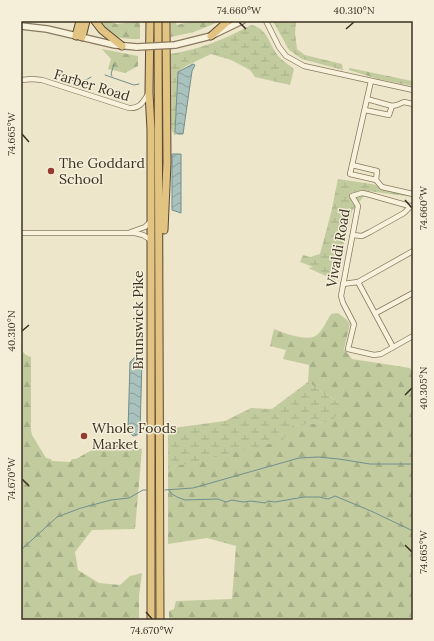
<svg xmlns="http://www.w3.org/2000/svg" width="434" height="641" font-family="Lora,serif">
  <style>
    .forest { fill: url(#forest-firs) }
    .wetland { fill: url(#wetland-marsh) }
    .water { fill: url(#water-waves); stroke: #71908b }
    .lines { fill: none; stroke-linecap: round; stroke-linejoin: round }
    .stream { stroke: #71908b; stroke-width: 1 }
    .minor-casing { stroke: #89795f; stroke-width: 6 }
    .tertiary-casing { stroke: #89795f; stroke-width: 8 }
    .trunk-casing { stroke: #584733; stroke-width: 9 }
    .minor { stroke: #f8f2dd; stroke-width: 4.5 }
    .tertiary { stroke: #f8f2dd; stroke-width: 5.5 }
    .trunk { stroke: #e2c482; stroke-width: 7 }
    .tertiary-bridge-casing { stroke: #89795f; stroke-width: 8; stroke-linecap: butt }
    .tertiary-bridge { stroke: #f8f2dd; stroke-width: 5.5 }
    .ticks { fill: none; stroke: #3a3022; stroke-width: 1.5 }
    .poi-dot { fill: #963931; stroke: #f5efd9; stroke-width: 1.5 }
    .labels { text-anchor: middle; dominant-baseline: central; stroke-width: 3; stroke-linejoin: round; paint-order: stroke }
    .street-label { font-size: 14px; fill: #3a3022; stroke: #f5efd9 }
    .poi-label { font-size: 14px; fill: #3a3022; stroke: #f5efd9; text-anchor: start }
    .neatline { fill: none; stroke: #3a3022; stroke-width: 1.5 }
    .ticks-label { font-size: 10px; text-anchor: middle; fill: #3a3022 }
  </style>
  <defs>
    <pattern id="forest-firs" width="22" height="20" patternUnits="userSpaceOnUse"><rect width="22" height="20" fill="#c2cb9e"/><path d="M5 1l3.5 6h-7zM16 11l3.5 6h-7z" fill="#a7af88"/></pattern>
    <pattern id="wetland-marsh" width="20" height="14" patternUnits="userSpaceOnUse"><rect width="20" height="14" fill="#c2cb9e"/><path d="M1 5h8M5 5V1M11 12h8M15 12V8" fill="none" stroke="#a7af88"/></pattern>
    <pattern id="water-waves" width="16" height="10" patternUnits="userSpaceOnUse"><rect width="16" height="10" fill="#aac2bd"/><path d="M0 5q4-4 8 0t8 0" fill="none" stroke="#8b9e99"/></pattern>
  </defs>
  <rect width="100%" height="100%" fill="#ede6ca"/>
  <g class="forest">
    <path d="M97,21H107L117,24L132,22L133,21H140V39C116,39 115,38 97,21Z"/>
    <path d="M171,21H175L177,25L193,21H221L194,32L171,37Z"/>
    <path d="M102,49L138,56V66L125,73L108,69L111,59Z"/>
    <path d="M350,68L412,81L413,86L378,79L349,70V69Z"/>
    <path d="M338,313L347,320L350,324L344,349L352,359L410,368L413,372V620H169V611L174,609L176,601L232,599L236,546L207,538L168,544V472L176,466L292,426L325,422L340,404L308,382L309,365L283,359L286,350L270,346L274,329C285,333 310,344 319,333C324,328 327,320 331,314Z"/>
    <path d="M21,350L26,355L31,357V430L32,435L46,458L51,459L52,461L70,462L72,459H76L99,446L123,444L142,449L135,529L92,530L75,552L78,570L99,583L120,585L130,576L142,573L139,596V620H21Z"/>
  </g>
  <g class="wetland">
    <path d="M273,21H296L295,33L297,49L305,55L342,64L343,70L302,59L289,50Z"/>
    <path d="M251,25C268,28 269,45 279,57C283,61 289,65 294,69L290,85L255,77L250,70L231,60L211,54L186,66L178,72L175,132L178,134L174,135L171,128L170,54C201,49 223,40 251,25Z"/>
    <path d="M338,179L372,184L413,196V197L368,191L352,211L335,280L308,268L313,267L300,262L303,255L310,257L320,254L331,213Z"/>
    <path d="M308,382L340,404L332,424L325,422L293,426L282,441L176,466L168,472V433L173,428L225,421L251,408L272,409Z"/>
  </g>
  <g class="water">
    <path d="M193,64L195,65L192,71L183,134H178L175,132L178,72Z"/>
    <path d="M172,154H181V213L172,210Z"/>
    <path d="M134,358L142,361L140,431L137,435L133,436L128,431L130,362Z"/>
  </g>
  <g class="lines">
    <g class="stream">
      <path d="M105,75L134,85L139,84"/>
      <path d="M61,76C70,81 82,84 91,77"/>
      <path d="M112,76L111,74L114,64"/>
      <path d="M165,490L193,488L299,458L318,457L339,459L370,464H413"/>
      <path d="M169,490L172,494L177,497L185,500L218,499L226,502L232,500L243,502L251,501L265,503L268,501L275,502L304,497H319L328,499L335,496L371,511L413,531"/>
      <path d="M21,550L57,517L81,508L111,500L129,498L143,490H146"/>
    </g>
    <defs>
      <g id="minor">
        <path d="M266,21L279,47L286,56L304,66L413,90"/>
        <path d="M21,80L32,79L42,80L129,108C140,109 143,102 148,94"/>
        <path d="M371,81L350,174L376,180"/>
        <path d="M367,99L392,106L397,105L404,102L413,104"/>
        <path d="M365,110L389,115L392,106"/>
        <path d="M352,165L377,171L376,180L382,187L413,194"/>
        <path d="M413,207L367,194L362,193L352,196L358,206L341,296L343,303L354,324L348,349L374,355L381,354L413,336"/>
        <path d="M131,232L145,227L151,221"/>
        <path d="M21,233H135L143,235L151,240"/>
        <path d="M353,235L362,236L370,232L404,213L411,206"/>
        <path d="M358,282L393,347"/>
        <path d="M343,284L358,282L413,251"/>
        <path d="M376,313L413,293"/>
      </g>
      <g id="tertiary">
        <path d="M21,26L47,29L115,45L137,47"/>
        <path d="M175,45L211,36L242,21"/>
      </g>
      <g id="trunk">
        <path d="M95,21L102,30L122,46"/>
        <path d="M150,21L149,92L151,130V620"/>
        <path d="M158,21L160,620"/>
        <path d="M76,36L80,21"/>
        <path d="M211,36L228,21"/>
        <path d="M82,37L86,21"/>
        <path d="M164,230L167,163L166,21"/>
      </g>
    </defs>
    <use href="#minor" class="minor-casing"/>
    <use href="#tertiary" class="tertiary-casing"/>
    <use href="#trunk" class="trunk-casing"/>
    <use href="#minor" class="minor"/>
    <use href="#tertiary" class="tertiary"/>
    <use href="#trunk" class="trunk"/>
    <defs>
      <path id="tertiary-bridge" d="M137,47L175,45"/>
    </defs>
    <use href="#tertiary-bridge" class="tertiary-bridge-casing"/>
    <use href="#tertiary-bridge" class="tertiary-bridge"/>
  </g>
  <path class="ticks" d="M239,22L246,29M346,29L354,22M22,134L29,142M405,200L412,208M22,331L29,325M405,395L412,388M22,479L29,486M405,545L412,552M146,612L152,619"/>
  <g class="poi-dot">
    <circle cx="51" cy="171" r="4"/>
    <circle cx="84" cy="436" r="4"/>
  </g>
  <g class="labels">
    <g class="street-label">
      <text transform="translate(92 85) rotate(17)">Farber Road</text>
      <text transform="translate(338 248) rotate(-80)">Vivaldi Road</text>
      <text transform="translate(138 320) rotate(-90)">Brunswick Pike</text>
    </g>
    <g class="poi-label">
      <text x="59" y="163">The Goddard<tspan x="59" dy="16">School</tspan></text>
      <text x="92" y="428">Whole Foods<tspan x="92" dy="16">Market</tspan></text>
    </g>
  </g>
  <rect width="434" height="641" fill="none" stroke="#f5efd9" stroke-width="44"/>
  <rect x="22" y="22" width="390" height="597" class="neatline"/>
  <g class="ticks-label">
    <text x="239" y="14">74.660°W</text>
    <text x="354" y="14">40.310°N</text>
    <text transform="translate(11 134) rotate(-90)" y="4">74.665°W</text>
    <text transform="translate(423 208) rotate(-90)" y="4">74.660°W</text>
    <text transform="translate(11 331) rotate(-90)" y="4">40.310°N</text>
    <text transform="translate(423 388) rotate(-90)" y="4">40.305°N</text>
    <text transform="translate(11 479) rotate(-90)" y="4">74.670°W</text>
    <text transform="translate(423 552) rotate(-90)" y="4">74.665°W</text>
    <text x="152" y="634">74.670°W</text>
  </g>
</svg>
